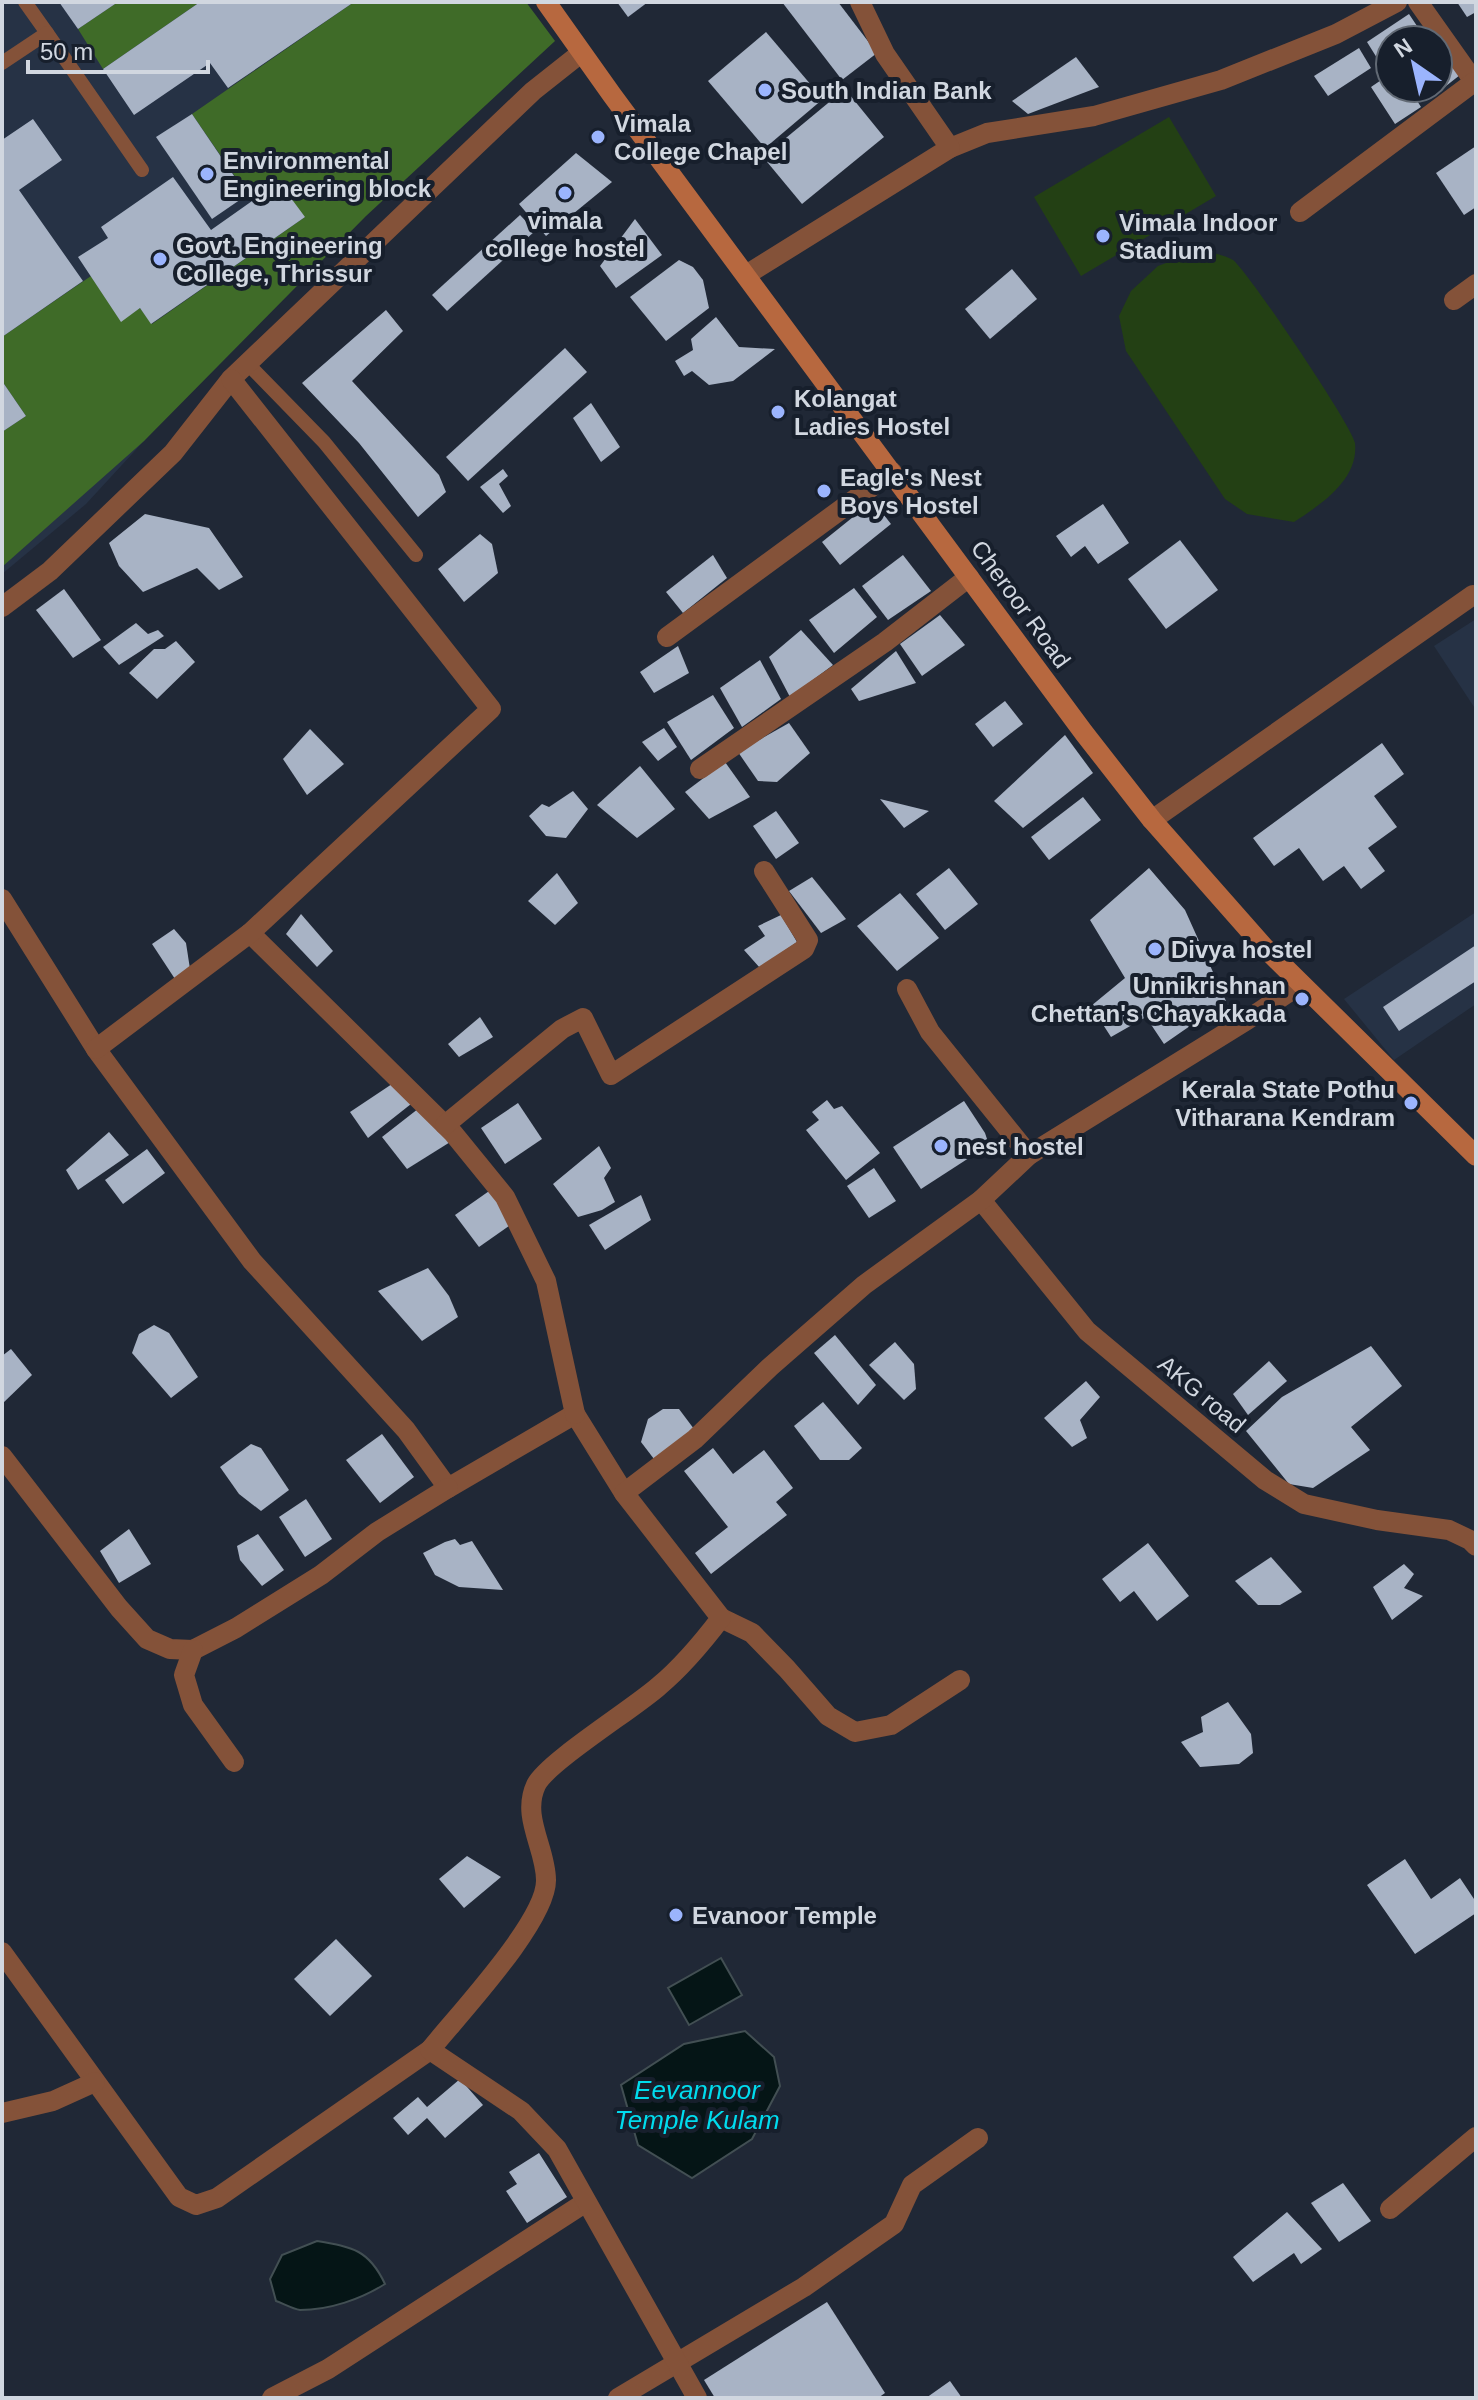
<svg xmlns="http://www.w3.org/2000/svg" width="1478" height="2400" font-family="Helvetica,sans-serif">
  <style>
    .built { fill: #263245 }
    .green { fill: #234014 }
    .forest { fill: #3f6b28 }
    .water { fill: #051516; stroke: #424f53; stroke-width: 2 }
    .building { fill: #a8b3c5 }
    .lines { fill: none; stroke-linecap: round; stroke-linejoin: round }
    .lane { stroke: #845239; stroke-width: 14 }
    .street { stroke: #845239; stroke-width: 20 }
    .secondary { stroke: #b7683f; stroke-width: 20 }
    .poi-dot { fill: #9bb4fd; stroke: #171f2c; stroke-width: 3 }
    .labels { text-anchor: middle; dominant-baseline: central; stroke-width: 8; stroke-linejoin: round; paint-order: stroke }
    .poi-label { font-size: 24px; font-weight: bold; fill: #d1d7e0; stroke: #171f2c; text-anchor: start }
    .street-label { font-size: 24px; fill: #d1d7e0; stroke: #171f2c }
    .water-label { font-size: 26px; font-style: italic; fill: #00dcee; stroke: #171f2c }
  </style>
  <rect width="100%" height="100%" fill="#202836"/>
  <g class="built">
    <path d="M2,2H526L271,303L86,504L2,574Z"/>
    <path d="M1476,619V710L1434,646Z"/>
    <path d="M1476,912V1004L1394,1060L1344,999Z"/>
  </g>
  <g class="green">
    <path d="M1169,117L1216,196L1081,276L1034,197Z"/>
    <path d="M1209,252C1216,254 1227,256 1233,260C1247,270 1353,427 1355,443C1359,480 1320,505 1294,522L1247,514L1225,499L1126,351L1119,316L1131,291L1158,266L1185,256Z"/>
  </g>
  <g class="forest">
    <path d="M118,2H200L103,69L78,29Z"/>
    <path d="M354,2H526L555,41L366,216L144,441L2,567V432L26,416L2,381V337L91,276L121,321L140,308L152,324L305,217L252,201L192,114Z"/>
  </g>
  <g class="water">
    <path d="M721,1958L742,1995L689,2025L668,1988Z"/>
    <path d="M745,2031L774,2057L780,2086L752,2139L692,2178L638,2145L621,2085L684,2044Z"/>
    <path d="M317,2241C353,2247 369,2250 385,2284C361,2299 330,2310 300,2310C293,2309 284,2304 276,2301L270,2279L282,2255Z"/>
  </g>
  <g class="building">
    <path d="M59,2H118L78,29Z"/>
    <path d="M200,2H354L228,88L210,63L134,115L103,69Z"/>
    <path d="M617,2H648L628,17Z"/>
    <path d="M782,2H838L877,53L842,80Z"/>
    <path d="M1457,2H1476V12L1467,17Z"/>
    <path d="M1409,14L1425,38L1390,40V61L1382,66L1367,42Z"/>
    <path d="M766,32L823,99L765,148L708,81Z"/>
    <path d="M1438,47L1460,75L1437,93L1433,88H1438Z"/>
    <path d="M1359,48L1371,68L1328,96L1314,76Z"/>
    <path d="M1076,57L1099,87L1028,114L1012,101Z"/>
    <path d="M1390,74V88H1409L1421,107L1395,124L1371,87Z"/>
    <path d="M845,89L884,137L802,204L763,157Z"/>
    <path d="M192,114L247,195L212,219L156,137Z"/>
    <path d="M33,119L62,160L19,190L83,281L2,337V140Z"/>
    <path d="M1476,146V207L1464,215L1436,173Z"/>
    <path d="M576,153L612,182L546,236L519,204Z"/>
    <path d="M173,177L211,230L279,182L305,217L151,324L140,308L121,322L78,257L108,238L101,227Z"/>
    <path d="M520,215L535,231L447,311L432,295Z"/>
    <path d="M635,219L662,255L616,288L600,266Z"/>
    <path d="M679,260L693,267L703,280L709,308L666,341L630,297Z"/>
    <path d="M1012,269L1037,299L990,339L965,309Z"/>
    <path d="M386,310L403,331L352,381L439,475L446,492L418,517L359,443L302,383Z"/>
    <path d="M716,317L739,347L775,349L733,381L709,385L692,371L684,376L675,361L693,350L691,339Z"/>
    <path d="M565,348L587,372L468,481L446,457Z"/>
    <path d="M2,381L26,416L2,432Z"/>
    <path d="M591,403L620,447L601,462L573,418Z"/>
    <path d="M503,469L508,476L499,484L511,506L503,513L480,487Z"/>
    <path d="M873,501L891,524L840,565L822,542Z"/>
    <path d="M1103,504L1129,543L1098,564L1085,546L1071,557L1056,536Z"/>
    <path d="M145,514L209,528L243,577L219,590L197,568L143,592L119,566L109,543Z"/>
    <path d="M480,534L492,544L498,573L464,602L438,569Z"/>
    <path d="M1180,540L1218,590L1166,629L1128,579Z"/>
    <path d="M713,555L727,578L683,613L666,592Z"/>
    <path d="M903,555L931,591L888,620L862,586Z"/>
    <path d="M854,588L877,617L834,653L809,620Z"/>
    <path d="M64,589L101,640L73,658L36,610Z"/>
    <path d="M940,615L965,645L922,676L900,644Z"/>
    <path d="M136,623L148,634L158,630L164,636L119,665L103,647Z"/>
    <path d="M801,630L833,665L790,697L769,657Z"/>
    <path d="M176,641L195,662L157,699L129,673L154,649H165Z"/>
    <path d="M678,646L689,673L654,693L640,672Z"/>
    <path d="M896,651L916,683L859,701L851,689Z"/>
    <path d="M760,660L781,699L742,727L720,688Z"/>
    <path d="M713,695L734,728L691,760L667,722Z"/>
    <path d="M1005,701L1023,724L993,747L975,724Z"/>
    <path d="M789,723L810,753L777,782L758,781L738,752Z"/>
    <path d="M664,728L677,747L658,761L642,742Z"/>
    <path d="M310,729L344,764L307,795L283,759Z"/>
    <path d="M1065,735L1093,773L1023,828L994,801Z"/>
    <path d="M1382,743L1404,774L1374,796L1397,827L1368,848L1385,871L1361,889L1344,866L1323,881L1299,848L1274,866L1253,838Z"/>
    <path d="M725,762L750,797L709,819L685,792Z"/>
    <path d="M640,766L675,809L637,838L597,805Z"/>
    <path d="M573,791L588,809L566,838L546,836L529,816L542,804L549,807Z"/>
    <path d="M1083,797L1101,820L1049,860L1031,837Z"/>
    <path d="M880,799L929,811L904,828Z"/>
    <path d="M776,811L799,843L776,859L753,826Z"/>
    <path d="M949,868L978,904L945,930L916,894Z"/>
    <path d="M1149,868L1185,910L1226,1001L1164,1044L1146,1017L1111,1037L1091,1006L1125,978L1090,920Z"/>
    <path d="M557,873L578,903L555,925L528,901Z"/>
    <path d="M812,877L846,919L821,933L789,891Z"/>
    <path d="M900,893L939,938L897,971L857,926Z"/>
    <path d="M301,914L333,951L317,967L286,934Z"/>
    <path d="M781,915L797,942L760,968L744,950L765,936L758,926Z"/>
    <path d="M174,929L186,943L190,969L175,979L152,944Z"/>
    <path d="M1476,945V981L1399,1031L1383,1007Z"/>
    <path d="M480,1017L493,1037L459,1057L448,1044Z"/>
    <path d="M392,1084L411,1104L368,1138L350,1112Z"/>
    <path d="M827,1100L834,1109L842,1106L880,1153L846,1180L806,1130L819,1120L812,1112Z"/>
    <path d="M964,1101L985,1133L989,1145L921,1189L893,1147Z"/>
    <path d="M518,1103L542,1139L505,1164L481,1128Z"/>
    <path d="M423,1105L455,1139L407,1169L382,1137Z"/>
    <path d="M109,1132L129,1155L78,1190L66,1170Z"/>
    <path d="M599,1146L611,1168L604,1178L615,1202L602,1210L578,1217L553,1184Z"/>
    <path d="M147,1149L165,1173L123,1204L105,1180Z"/>
    <path d="M874,1168L896,1201L869,1218L847,1186Z"/>
    <path d="M492,1189L516,1221L479,1247L455,1215Z"/>
    <path d="M641,1195L651,1220L605,1250L589,1225Z"/>
    <path d="M428,1268L449,1296L458,1317L422,1341L378,1291Z"/>
    <path d="M154,1325L169,1333L198,1377L171,1398L132,1353L139,1334Z"/>
    <path d="M835,1335L876,1385L858,1405L814,1353Z"/>
    <path d="M895,1342L914,1364L916,1389L904,1400L869,1365Z"/>
    <path d="M1371,1346L1402,1386L1351,1427L1370,1450L1313,1488L1289,1484L1246,1431L1282,1397Z"/>
    <path d="M11,1349L32,1375L2,1404V1356Z"/>
    <path d="M1269,1361L1287,1381L1248,1415L1233,1394Z"/>
    <path d="M1086,1381L1100,1397L1080,1420L1087,1438L1072,1447L1044,1418Z"/>
    <path d="M823,1402L862,1448L849,1460H820L794,1426Z"/>
    <path d="M663,1409H679L694,1429L654,1459L641,1442L648,1419Z"/>
    <path d="M382,1434L414,1477L380,1503L346,1460Z"/>
    <path d="M251,1444L261,1448L289,1490L261,1511L239,1494L220,1467Z"/>
    <path d="M713,1448L733,1474L764,1450L793,1488L776,1502L787,1515L711,1574L695,1553L728,1527L684,1471Z"/>
    <path d="M306,1499L332,1539L305,1557L279,1517Z"/>
    <path d="M129,1529L151,1564L119,1583L100,1551Z"/>
    <path d="M258,1534L284,1570L262,1586L240,1560L237,1546Z"/>
    <path d="M455,1539L460,1545L472,1541L503,1590L459,1587L435,1575L423,1553L445,1542Z"/>
    <path d="M1148,1543L1189,1596L1157,1621L1134,1591L1120,1602L1102,1579Z"/>
    <path d="M1271,1557L1302,1592L1280,1605H1258L1235,1581Z"/>
    <path d="M1404,1564L1414,1574L1404,1588L1423,1596L1392,1620L1373,1587Z"/>
    <path d="M1228,1702L1251,1734L1253,1753L1239,1764L1200,1767L1181,1742L1203,1732L1201,1717Z"/>
    <path d="M467,1856L501,1877L464,1908L439,1879Z"/>
    <path d="M1405,1859L1431,1899L1460,1878L1476,1902V1913L1415,1954L1367,1885Z"/>
    <path d="M336,1939L372,1976L330,2016L294,1979Z"/>
    <path d="M460,2079L483,2105L445,2138L427,2118L408,2135L393,2118L418,2097L427,2107Z"/>
    <path d="M539,2153L567,2197L527,2223L506,2191L517,2184L509,2172Z"/>
    <path d="M1343,2183L1371,2221L1339,2242L1311,2203Z"/>
    <path d="M1287,2212L1322,2249L1301,2264L1294,2253L1253,2282L1233,2257Z"/>
    <path d="M827,2302L885,2393L878,2398H715L704,2380Z"/>
    <path d="M950,2381L962,2398H926Z"/>
  </g>
  <g class="lines">
    <g class="lane">
      <path d="M25,2L47,33"/>
      <path d="M2,63L47,33L142,170"/>
      <path d="M248,364L324,442L416,555"/>
    </g>
    <g class="street">
      <path d="M1418,2L1476,84"/>
      <path d="M950,148L987,133L1094,116L1221,80L1336,34L1397,2"/>
      <path d="M1300,212L1474,82"/>
      <path d="M746,275L950,148L885,54L860,2"/>
      <path d="M1454,300L1476,284"/>
      <path d="M2,607L50,571L173,453L231,379L533,91L581,53"/>
      <path d="M667,637L892,472"/>
      <path d="M700,769L885,642L969,577"/>
      <path d="M1152,820L1473,595"/>
      <path d="M2,899L96,1049L252,1261L406,1430L448,1488L575,1414L624,1493"/>
      <path d="M250,933L453,1133L505,1197L546,1281L575,1414"/>
      <path d="M907,989L930,1032L1029,1155"/>
      <path d="M96,1049L250,933L491,709L231,379"/>
      <path d="M445,1125L562,1029L583,1018L611,1075L804,949L808,940L764,871"/>
      <path d="M981,1200L1087,1331L1265,1480L1304,1504L1377,1520L1449,1530L1470,1540L1476,1546"/>
      <path d="M2,1456L119,1608L147,1639L170,1649L193,1650L236,1628L321,1575L377,1532L448,1488"/>
      <path d="M721,1618L752,1633L787,1669L828,1716L855,1732L891,1725L960,1680"/>
      <path d="M193,1650L184,1675L193,1705L234,1762"/>
      <path d="M2,1952L179,2197L196,2205L217,2198L430,2050"/>
      <path d="M2,2113L53,2101L95,2082"/>
      <path d="M1390,2209L1476,2137"/>
      <path d="M272,2398L328,2369L586,2202"/>
      <path d="M618,2398L804,2287L894,2224L912,2185L978,2138"/>
      <path d="M697,2398L557,2149L521,2111L430,2050C457,2016 547,1921 546,1880C546,1848 521,1817 536,1785C546,1763 636,1707 659,1686C683,1666 702,1643 721,1618L624,1493L695,1439L770,1367L864,1285L981,1200L1029,1155L1247,1020L1301,984"/>
    </g>
    <path class="secondary" d="M546,2L612,95L1084,733L1152,820L1264,947L1476,1156"/>
  </g>
  <g class="poi-dot">
    <circle cx="765" cy="90" r="8"/>
    <circle cx="598" cy="137" r="8"/>
    <circle cx="207" cy="174" r="8"/>
    <circle cx="565" cy="193" r="8"/>
    <circle cx="1103" cy="236" r="8"/>
    <circle cx="160" cy="259" r="8"/>
    <circle cx="778" cy="412" r="8"/>
    <circle cx="824" cy="491" r="8"/>
    <circle cx="1155" cy="949" r="8"/>
    <circle cx="1302" cy="999" r="8"/>
    <circle cx="1411" cy="1103" r="8"/>
    <circle cx="941" cy="1146" r="8"/>
    <circle cx="676" cy="1915" r="8"/>
  </g>
  <g class="labels">
    <g class="poi-label">
      <text x="781" y="90">South Indian Bank</text>
      <text x="614" y="123">Vimala<tspan x="614" dy="28">College Chapel</tspan></text>
      <text x="223" y="160">Environmental<tspan x="223" dy="28">Engineering block</tspan></text>
      <text x="565" y="220" text-anchor="middle">vimala<tspan x="565" dy="28">college hostel</tspan></text>
      <text x="1119" y="222">Vimala Indoor<tspan x="1119" dy="28">Stadium</tspan></text>
      <text x="176" y="245">Govt. Engineering<tspan x="176" dy="28">College, Thrissur</tspan></text>
      <text x="794" y="398">Kolangat<tspan x="794" dy="28">Ladies Hostel</tspan></text>
      <text x="840" y="477">Eagle's Nest<tspan x="840" dy="28">Boys Hostel</tspan></text>
      <text x="1171" y="949">Divya hostel</text>
      <text x="1286" y="985" text-anchor="end">Unnikrishnan<tspan x="1286" dy="28">Chettan's Chayakkada</tspan></text>
      <text x="1395" y="1089" text-anchor="end">Kerala State Pothu<tspan x="1395" dy="28">Vitharana Kendram</tspan></text>
      <text x="957" y="1146">nest hostel</text>
      <text x="692" y="1915">Evanoor Temple</text>
    </g>
    <g class="street-label">
      <text transform="translate(1021 604) rotate(54)">Cheroor Road</text>
      <text transform="translate(1202 1394) rotate(40)">AKG road</text>
    </g>
    <g class="water-label">
      <text x="697" y="2090">Eevannoor<tspan x="697" dy="30">Temple Kulam</tspan></text>
    </g>
  </g>
  <rect width="1478" height="2400" fill="none" stroke="#d1d7e0" stroke-width="8"/>
  <g transform="translate(1414 64) rotate(326)"><circle r="38" fill="#171f2c" stroke="#616974" stroke-width="2"/>
  <path d="M0-6L14 30L0 20L-14 30Z" fill="#9bb4fd"/>
  <text y="-12" font-size="22" font-weight="bold" text-anchor="middle" fill="#d1d7e0">N</text>
  </g>
  <path d="M28 60v12h180v-12" fill="none" stroke="#d1d7e0" stroke-width="4"/>
  <text x="40" y="60" font-size="24" fill="#d1d7e0" stroke="#171f2c" stroke-width="6" paint-order="stroke">50 m</text>
</svg>
